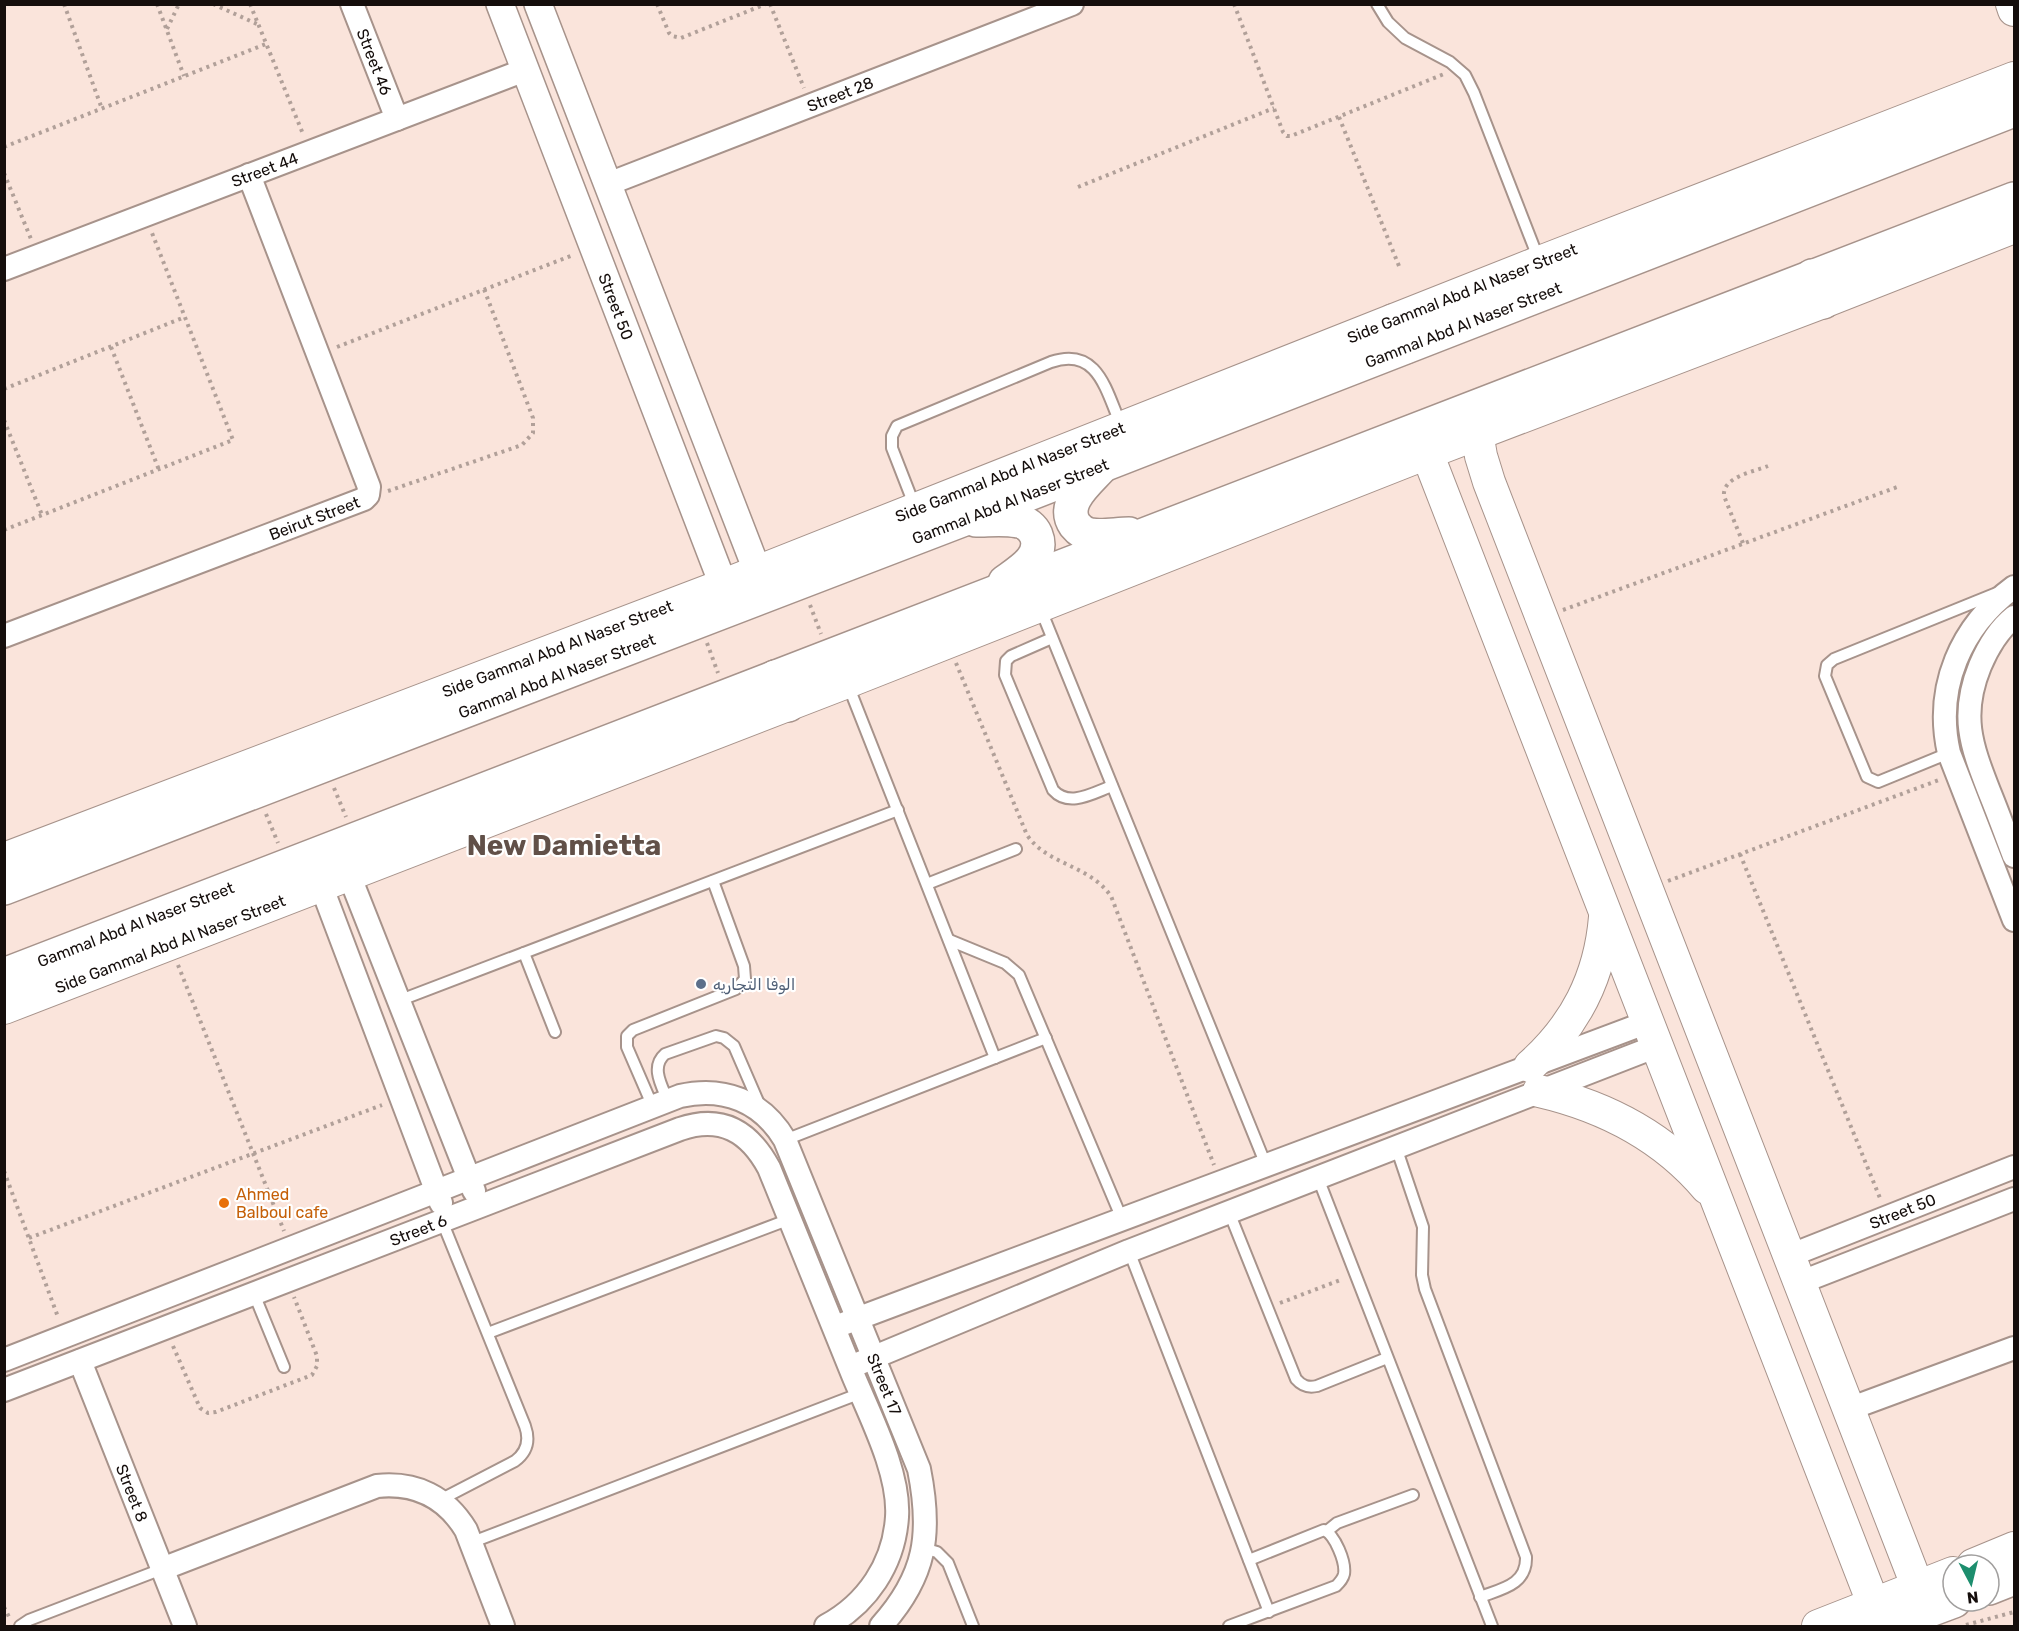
<svg xmlns="http://www.w3.org/2000/svg" width="2019" height="1631" font-family="Rubik,Vazirmatn,sans-serif">
  <style>
    .lines { fill: none; stroke-linecap: round; stroke-linejoin: round }
    .service-casing { stroke: #a7938b; stroke-width: 14 }
    .minor-casing { stroke: #a7938b; stroke-width: 26 }
    .tertiary-casing { stroke: #a7938b; stroke-width: 30 }
    .secondary-casing { stroke: #a7938b; stroke-width: 34 }
    .primary-casing { stroke: #a7938b; stroke-width: 36 }
    .path { stroke: #b1a099; stroke-width: 4; stroke-dasharray: 3 4.5; stroke-linecap: butt }
    .service { stroke: #fff; stroke-width: 10 }
    .minor { stroke: #fff; stroke-width: 22 }
    .tertiary { stroke: #fff; stroke-width: 27 }
    .secondary { stroke: #fff; stroke-width: 32 }
    .primary { stroke: #fff; stroke-width: 33 }
    .service-dot { fill: #5c6f8a; stroke: #fff; stroke-width: 2 }
    .food-dot { fill: #e8710a; stroke: #fff; stroke-width: 2 }
    .labels { text-anchor: middle; dominant-baseline: central; stroke-width: 4.5; stroke-linejoin: round; paint-order: stroke }
    .street-label { font-size: 16px; fill: #150e0c; stroke: #fff }
    .service-label { font-size: 16px; fill: #4e5e75; stroke: #fff; text-anchor: start }
    .food-label { font-size: 16px; fill: #c56008; stroke: #fff; text-anchor: start }
    .town-label { font-size: 28px; font-weight: bold; fill: #615048; stroke: #fff }
  </style>
  <rect width="100%" height="100%" fill="#fae4db"/>
  <g class="lines">
    <defs>
      <g id="service">
        <path d="M1377,4L1388,22L1405,38L1450,62L1465,75L1474,93L1539,260"/>
        <path d="M915,507L892,448V436L897,426L1051,362C1098,346 1106,391 1121,425"/>
        <path d="M1041,610L1266,1165"/>
        <path d="M1052,638L1011,656L1006,661L1005,675L1053,790C1069,808 1093,793 1112,786"/>
        <path d="M848,685L995,1058"/>
        <path d="M1949,753L1878,782L1867,777L1825,676L1827,665L1834,659L1997,593"/>
        <path d="M927,884L1016,849"/>
        <path d="M949,940L1005,963L1019,975L1122,1219"/>
        <path d="M524,953L555,1032"/>
        <path d="M398,1001L898,810"/>
        <path d="M668,1101C662,1086 650,1067 665,1054L716,1036L724,1038L734,1046L760,1106"/>
        <path d="M653,1107L627,1047V1036L633,1030L736,989L745,979L744,966L713,881"/>
        <path d="M785,1140L1046,1038"/>
        <path d="M1396,1147L1423,1227L1422,1275L1425,1289L1526,1557C1527,1585 1501,1589 1480,1597"/>
        <path d="M1318,1178L1492,1626"/>
        <path d="M1229,1212L1296,1379C1302,1386 1308,1388 1317,1386L1387,1358"/>
        <path d="M1129,1251L1269,1612"/>
        <path d="M254,1294L284,1367"/>
        <path d="M488,1333L790,1219"/>
        <path d="M440,1500L515,1461C527,1452 530,1440 525,1426L442,1221"/>
        <path d="M1327,1531L1337,1523L1413,1495"/>
        <path d="M470,1543L861,1393"/>
        <path d="M923,1548L937,1552L948,1563L973,1626"/>
        <path d="M20,1626L29,1620L162,1569"/>
        <path d="M1229,1626L1336,1586C1340,1582 1343,1579 1344,1574C1346,1562 1335,1535 1324,1530L1249,1560"/>
      </g>
      <g id="minor">
        <path id="s1" d="M352,4L397,119"/>
        <path id="s2" d="M608,184L1072,4"/>
        <path id="s3" d="M4,269L525,70"/>
        <path d="M2014,587C1961,626 1934,687 1949,753L2014,920"/>
        <path d="M2014,617C1998,630 1988,647 1980,666C1960,715 1971,745 1989,791C1998,813 2006,835 2014,856"/>
        <path id="s4" d="M4,636L364,499L368,495L369,487L249,175"/>
        <path d="M344,862L474,1191"/>
        <path d="M316,872L441,1203"/>
        <path id="s5" d="M1789,1256L2014,1167"/>
        <path d="M1799,1283L2014,1199"/>
        <path d="M843,1324L1648,1022"/>
        <path id="s6" d="M4,1360L680,1096C724,1086 762,1101 785,1140L919,1469C932,1534 926,1576 881,1626"/>
        <path id="s7" d="M80,1361L185,1626"/>
        <path d="M860,1363L1129,1251L1657,1046"/>
        <path id="s8" d="M4,1390L680,1129C721,1115 749,1131 769,1168C797,1237 825,1306 853,1375C870,1416 900,1473 897,1517C894,1564 867,1604 826,1626"/>
        <path d="M1849,1409L2014,1348"/>
        <path d="M162,1569L377,1486C416,1482 446,1497 466,1530L503,1626"/>
      </g>
      <g id="tertiary">
        <path id="s9" d="M500,4L731,605"/>
        <path d="M538,4L765,591"/>
      </g>
      <g id="secondary">
        <path d="M2012,4L2014,10"/>
        <path d="M1474,415L1481,456L1489,482L1927,1611"/>
        <path d="M1417,433L1427,453L1882,1626"/>
        <path id="s10" d="M4,859L724,585L1540,262L2014,78"/>
        <path id="s11" d="M4,1008L847,682L1427,453L1823,302L2014,227"/>
        <path d="M1530,1066C1575,1026 1600,978 1605,917"/>
        <path d="M1539,1091C1604,1106 1663,1136 1707,1188"/>
        <path d="M1973,1565L2014,1548"/>
        <path d="M1818,1626L1953,1573"/>
      </g>
      <g id="primary">
        <path d="M1812,276L1823,302"/>
        <path d="M1393,321L1405,347"/>
        <path d="M1102,466C1089,481 1060,503 1075,525C1079,530 1084,534 1091,535C1102,537 1117,534 1129,534"/>
        <path d="M976,520C989,520 1005,518 1018,521C1026,522 1033,528 1036,535C1045,557 1020,571 1005,582"/>
        <path d="M775,677L788,705"/>
        <path id="s12" d="M4,888L962,520L2014,110"/>
        <path id="s13" d="M4,975L2014,199"/>
        <path d="M1989,1588L2014,1578"/>
        <path d="M1887,1626L1954,1601"/>
      </g>
    </defs>
    <use href="#service" class="service-casing"/>
    <use href="#minor" class="minor-casing"/>
    <use href="#tertiary" class="tertiary-casing"/>
    <use href="#secondary" class="secondary-casing"/>
    <use href="#primary" class="primary-casing"/>
    <g class="path">
      <path d="M64,4L102,109"/>
      <path d="M157,4L184,76"/>
      <path d="M213,4L257,24"/>
      <path d="M250,4L303,134"/>
      <path d="M657,4L669,33L672,36L681,38L766,4"/>
      <path d="M770,4L804,88"/>
      <path d="M1234,4L1283,132L1287,136H1291L1444,74"/>
      <path d="M167,29L179,4"/>
      <path d="M1339,117L1399,266"/>
      <path d="M4,147L266,44"/>
      <path d="M4,173L31,239"/>
      <path d="M1078,187L1274,108"/>
      <path d="M111,347L159,470"/>
      <path d="M337,347L573,255"/>
      <path d="M4,389L185,317"/>
      <path d="M4,420L42,515"/>
      <path d="M388,491L522,445L533,433V418L484,289"/>
      <path d="M4,530L233,440L152,233"/>
      <path d="M1743,543L1724,496C1722,477 1753,472 1768,466"/>
      <path d="M810,605L821,634"/>
      <path d="M1563,610L1900,486"/>
      <path d="M707,643L718,673"/>
      <path d="M956,663L1027,835C1047,865 1088,864 1111,896L1214,1165"/>
      <path d="M334,788L346,817"/>
      <path d="M266,814L278,843"/>
      <path d="M1740,854L1880,1198"/>
      <path d="M1668,881L1939,780"/>
      <path d="M178,965L284,1231"/>
      <path d="M4,1171L58,1317"/>
      <path d="M29,1238L382,1105"/>
      <path d="M1280,1303L1343,1279"/>
      <path d="M173,1346L200,1408L208,1413L216,1412L312,1375L317,1366V1356L294,1297"/>
      <path d="M4,1607L9,1617"/>
      <path d="M1966,1625L2014,1612"/>
    </g>
    <use href="#service" class="service"/>
    <use href="#minor" class="minor"/>
    <use href="#tertiary" class="tertiary"/>
    <use href="#secondary" class="secondary"/>
    <use href="#primary" class="primary"/>
  </g>
  <circle class="service-dot" cx="701" cy="984" r="6"/>
  <circle class="food-dot" cx="224" cy="1203" r="6"/>
  <g class="labels">
    <g class="street-label">
      <text stroke="none"><textPath href="#s1" startOffset="62">Street 46</textPath></text>
      <text stroke="none"><textPath href="#s2" startOffset="249">Street 28</textPath></text>
      <text stroke="none"><textPath href="#s3" startOffset="279">Street 44</textPath></text>
      <text stroke="none"><textPath href="#s10" startOffset="1564">Side Gammal Abd Al Naser Street</textPath></text>
      <text stroke="none"><textPath href="#s9" startOffset="324">Street 50</textPath></text>
      <text stroke="none"><textPath href="#s12" startOffset="1564">Gammal Abd Al Naser Street</textPath></text>
      <text stroke="none"><textPath href="#s10" startOffset="1078">Side Gammal Abd Al Naser Street</textPath></text>
      <text stroke="none"><textPath href="#s12" startOffset="1078">Gammal Abd Al Naser Street</textPath></text>
      <text stroke="none"><textPath href="#s4" startOffset="332">Beirut Street</textPath></text>
      <text stroke="none"><textPath href="#s10" startOffset="592">Side Gammal Abd Al Naser Street</textPath></text>
      <text stroke="none"><textPath href="#s12" startOffset="592">Gammal Abd Al Naser Street</textPath></text>
      <text stroke="none"><textPath href="#s13" startOffset="141">Gammal Abd Al Naser Street</textPath></text>
      <text stroke="none"><textPath href="#s11" startOffset="178">Side Gammal Abd Al Naser Street</textPath></text>
      <text stroke="none"><textPath href="#s5" startOffset="122">Street 50</textPath></text>
      <text stroke="none"><textPath href="#s8" startOffset="444">Street 6</textPath></text>
      <text stroke="none"><textPath href="#s6" startOffset="1112">Street 17</textPath></text>
      <text stroke="none"><textPath href="#s7" startOffset="142">Street 8</textPath></text>
    </g>
    <g class="service-label">
      <text x="713" y="984">الوفا التجاريه</text>
    </g>
    <g class="food-label">
      <text x="236" y="1194">Ahmed<tspan x="236" dy="18">Balboul cafe</tspan></text>
    </g>
    <g class="town-label">
      <text x="564" y="845">New Damietta</text>
    </g>
  </g>
  <rect width="2019" height="1631" fill="none" stroke="#150e0c" stroke-width="12"/>
  <g transform="translate(1971 1583) rotate(173)"><circle r="28" fill="#ffffff" stroke="#a19f9e" stroke-width="1.5"/>
  <path d="M0-4.5L10 22L0 15L-10 22Z" fill="#1d8e6e"/>
  <text y="-9" font-size="16" font-weight="bold" text-anchor="middle" fill="#150e0c">N</text>
  </g>
</svg>
